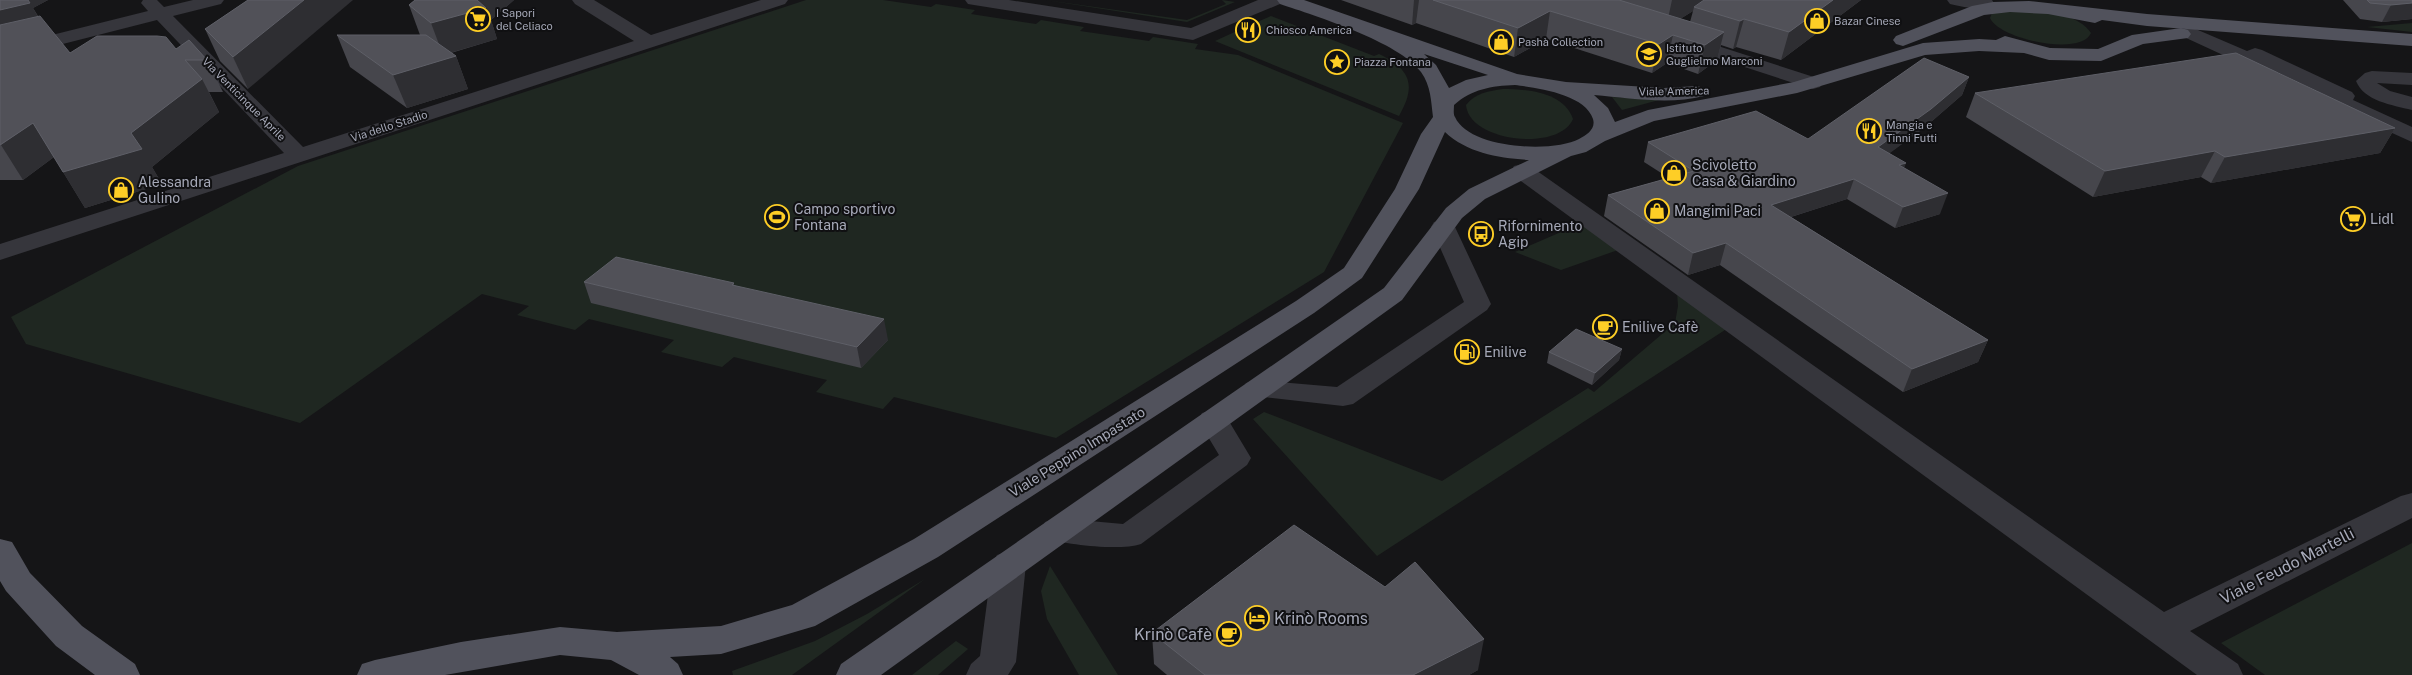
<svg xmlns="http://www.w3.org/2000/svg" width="2412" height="675" font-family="'Public Sans',sans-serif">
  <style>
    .green { fill: #1f2721 }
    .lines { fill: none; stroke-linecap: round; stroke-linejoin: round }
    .minor { fill: #36363c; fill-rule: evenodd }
    .major { fill: #51525c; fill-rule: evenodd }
    .wall { fill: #46464c; fill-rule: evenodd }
    .shaded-wall { fill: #2e2e32 }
    .building { fill: #515158; stroke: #5e5f67 }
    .labels { text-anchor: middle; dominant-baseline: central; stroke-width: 4; stroke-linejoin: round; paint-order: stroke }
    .far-poi-label { font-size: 11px; fill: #a6a9b8; stroke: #101012; text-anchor: start }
    .far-street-label { font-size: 11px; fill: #a6a9b8; stroke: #101012 }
    .poi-label { font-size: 14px; fill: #a6a9b8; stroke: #101012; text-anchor: start }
    .street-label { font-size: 14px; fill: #a6a9b8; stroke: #101012 }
    .near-street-label { font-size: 16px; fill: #a6a9b8; stroke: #101012 }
    .near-poi-label { font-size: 16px; fill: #a6a9b8; stroke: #101012; text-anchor: start }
  </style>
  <rect width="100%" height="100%" fill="#151517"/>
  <g class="green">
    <path d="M806,0H883L931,7L936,4L975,10L971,14L1036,24L1041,20L1084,27L1080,31L1149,41L1153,37L1198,44L1195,49L1238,55L1403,123L1324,272L1056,438L894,397L883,409L816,392L827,380L734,357L722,367L661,352L674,340L589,319L575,330L517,315L529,306L482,294L300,423L26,344L11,317L298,166Z"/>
    <path d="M1045,0L1187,20L1226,4L1222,0L1235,2L1187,22Z"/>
    <path d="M2010,8C2034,12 2076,10 2091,33C2081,57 1999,39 1990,18L1992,13Z"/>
    <path d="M1271,16L1374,56L1379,54C1412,70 1416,86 1399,116L1215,41L1239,30L1248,34L1257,30L1248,26Z"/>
    <path d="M2412,23V32L2367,27Z"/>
    <path d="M1503,89C1527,89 1564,92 1573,119C1559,152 1469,142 1466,105C1475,93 1489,91 1503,89Z"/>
    <path d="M1612,97L1659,100L1622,110Z"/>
    <path d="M1582,223L1618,250L1561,270L1515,252Z"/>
    <path d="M1677,292L1728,328L1377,556L1253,419L1264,412L1442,481L1588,388L1594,392L1675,323L1678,306Z"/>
    <path d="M2412,543V675H2265L2221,643Z"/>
    <path d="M1050,566L1118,675H1079L1047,619L1041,591Z"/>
    <path d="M925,579L792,675H733L732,671L815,641L867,614Z"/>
    <path d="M956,641L968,649L938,675H912Z"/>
  </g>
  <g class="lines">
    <g class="minor">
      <path d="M143,0H157L164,7L193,0H224L221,4L173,16L303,147L634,41L575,4L572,0H594L651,35L761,0H788L785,4L0,260V244L284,153L157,20L0,60V48L148,11L141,3Z"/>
      <path d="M965,0H1009L1191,28L1258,0H1283L1280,4L1193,40L974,5L968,4Z"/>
      <path d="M1947,0H1992L1994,3L1991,7C1979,10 1962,7 1950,4Z"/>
      <path d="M2191,27L2247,51L2255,48L2262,50L2352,92L2355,96L2353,100L2412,127V142L2317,99L2314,95L2317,91L2277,72L2269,75L2262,73L2184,37L2182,33L2184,29Z"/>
      <path d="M1684,35L1820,79L1823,83L1820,87L1813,89L1806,87L1677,45L1674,41L1677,37Z"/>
      <path d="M2372,71L2412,73V85L2377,83L2390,91L2412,97V110C2392,105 2364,101 2356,81L2365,73Z"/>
      <path d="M1522,164L1530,166L2164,612L2401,496L2412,493V518L2190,631L2238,664L2243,675H2197L1514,176L1511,171L1514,166Z"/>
      <path d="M1443,220L1452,222L1455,227L1491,304L1487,310L1353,404L1343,406L1246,395L1242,389L1246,383L1256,380L1337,387L1464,302L1431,227L1434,222Z"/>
      <path d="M1213,410L1224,413L1251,458L1247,465L1141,544C1120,551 1067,545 1045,538L1041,530L1045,522L1057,518L1123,524L1219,455L1198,420L1202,413Z"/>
      <path d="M1009,551L1021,555L1026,564L1016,662L1008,675H966L971,664L980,656L992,564L997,555Z"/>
    </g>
    <g class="major">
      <path d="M1277,0H1304L1517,74L1566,82L1664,88L1697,86L1704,88L1707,92L1704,96C1669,105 1630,98 1594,95L1608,108L1615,122L1648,110L1794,82L1923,43L1979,39L1996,40L2005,36L2050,48L2098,49L2132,35L2181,28L2188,30L2191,34L2188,38L2143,44L2101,61L2049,60L2024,53L1979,51L1925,55L1797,93L1654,121L1605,141L1586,152L1571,156L1485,199L1462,218L1402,300L881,675H836L841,664L1384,288L1446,208L1469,189L1529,160C1499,158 1467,153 1445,132L1419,189L1362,278L1314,313L938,557L815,626L721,654L670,657L678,664L683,675H639L611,660L560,655L445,675H357L362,664L375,660L461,642L560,627L617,632L721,626L792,605L914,539L1296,301L1344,268L1395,189L1421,134L1433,117C1431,101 1431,86 1421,72C1399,42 1316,16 1280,4ZM1424,54L1488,75L1466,80L1449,88L1436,65ZM1515,85C1537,88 1585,94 1593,119C1596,129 1587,135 1579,139C1553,153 1469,149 1455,117C1453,114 1454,109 1454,105C1472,89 1491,86 1515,85Z"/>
      <path d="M2029,1L2147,14L2412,34V46L2147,26L2102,20L2095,23L2048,14L2010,12L1984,15L1903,46L1896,44L1893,40L1896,36L1972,6L1993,2Z"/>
      <path d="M0,539L12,542L30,573L82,626L135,664L140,675H95L56,646L6,591L0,581Z"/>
    </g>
  </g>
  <g class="wall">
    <path d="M0,0H48L33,8L38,16L70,53L176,49L207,60L223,92H209L219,112L152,167L162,184L85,208L54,157L23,180H0Z"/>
    <path d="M248,0V89L220,61L205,29Z"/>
    <path d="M415,0H514L491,20L497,39L451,53L456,56L468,89L407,108L350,67L337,35H420L409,5Z"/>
    <path d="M1341,0H1861L1781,60L1736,47L1733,49L1721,45L1717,60L1698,74L1667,63L1652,73L1546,39L1514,57L1416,23L1412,25ZM1693,11L1690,22L1680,19Z"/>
    <path d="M2343,0H2412V19L2382,22L2360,19Z"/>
    <path d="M1969,77L1962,95L1924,128L1889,153L1904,168L1940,214L1895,228L1847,199L1791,217L1988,340L1978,362L1903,392L1720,265L1688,275L1604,216L1608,195L1669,178L1644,162L1648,142L1808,139Z"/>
    <path d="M1975,93L2395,128L2380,153L2211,183L2201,177L2093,197L1966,117Z"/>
    <path d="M584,282L734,283V285L888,340L861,368L591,303Z"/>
    <path d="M1622,349L1619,360L1592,385L1547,363L1549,352Z"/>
    <path d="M1152,633L1478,670L1469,675H1167L1154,664Z"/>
  </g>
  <g class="shaded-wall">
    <path d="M23,0H48L33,8L48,34L0,46V10Z"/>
    <path d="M304,0H353L248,89L233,57Z"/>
    <path d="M474,0H514L491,20L497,39L443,55L431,23Z"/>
    <path d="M1414,0H1419L1416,23L1412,25Z"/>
    <path d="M1672,0H1710L1694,7L1693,11L1666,28Z"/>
    <path d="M1833,0H1861L1781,60L1789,32Z"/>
    <path d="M2412,3V19L2382,22L2391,5Z"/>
    <path d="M1550,11L1546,39L1514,57L1518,28Z"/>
    <path d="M1744,19L1736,47L1733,49L1740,21Z"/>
    <path d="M1724,32L1717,60L1698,74L1705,45Z"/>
    <path d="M1673,35L1667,63L1652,73L1659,44Z"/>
    <path d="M456,56L468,89L407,108L393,75Z"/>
    <path d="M1969,77L1962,95L1924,128L1871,167L1878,147Z"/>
    <path d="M202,79L219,112L152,167L162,184L85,208L63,172L131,133Z"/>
    <path d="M33,123L54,157L23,180L1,145Z"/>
    <path d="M2395,128L2380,153L2211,183L2225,157Z"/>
    <path d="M2215,151L2201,177L2093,197L2105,171Z"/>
    <path d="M1906,163L1899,183V165Z"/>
    <path d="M1854,179L1847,199L1765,225L1771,205Z"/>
    <path d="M1948,193L1940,214L1895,228L1903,207Z"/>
    <path d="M1726,243L1720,265L1688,275L1693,253Z"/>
    <path d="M884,319L888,340L861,368L857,347Z"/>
    <path d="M1988,340L1978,362L1903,392L1912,369Z"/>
    <path d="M1622,349L1619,360L1592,385L1595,373Z"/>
    <path d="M1484,639L1478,670L1469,675H1413Z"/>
  </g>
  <g class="building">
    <path d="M0,0H28L30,3L0,10Z"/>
    <path d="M248,0H304L233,57L205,29Z"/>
    <path d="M415,0H477L486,8L431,23L409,5Z"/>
    <path d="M1433,0H1619L1724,32L1705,45L1673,35L1659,44L1550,11L1518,28Z"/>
    <path d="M1704,0H1833L1789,32L1744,19L1740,21L1694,7Z"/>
    <path d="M2367,0H2412V3L2391,5L2370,3Z"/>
    <path d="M40,16L70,53L97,36H157L166,37L176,49L189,40L207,60H185L202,79L131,133L142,149L63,172L33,123L0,145V25Z"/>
    <path d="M337,35H426L456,56L393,75Z"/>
    <path d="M2236,53L2395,128L2225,157L2215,151L2105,171L1975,93Z"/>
    <path d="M1924,58L1969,77L1931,109L1878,147L1906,163L1899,165L1948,193L1903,207L1854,179L1771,205L1988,340L1912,369L1726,243L1693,253L1608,195L1694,171L1648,142L1756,111L1808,139Z"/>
    <path d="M616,257L734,283L732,285L884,319L857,347L584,282Z"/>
    <path d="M1576,329L1622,349L1595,373L1549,352Z"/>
    <path d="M1294,525L1385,587L1415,562L1484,639L1413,675H1205L1152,633Z"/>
  </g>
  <defs>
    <symbol id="supermarket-ring" viewBox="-11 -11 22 22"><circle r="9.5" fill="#101012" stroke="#fece26" stroke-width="1.5"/><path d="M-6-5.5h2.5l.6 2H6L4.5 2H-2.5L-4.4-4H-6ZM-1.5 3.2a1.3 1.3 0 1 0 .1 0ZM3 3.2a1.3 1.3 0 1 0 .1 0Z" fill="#fece26"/></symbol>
    <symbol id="shop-ring" viewBox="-11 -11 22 22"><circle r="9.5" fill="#101012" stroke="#fece26" stroke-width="1.5"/><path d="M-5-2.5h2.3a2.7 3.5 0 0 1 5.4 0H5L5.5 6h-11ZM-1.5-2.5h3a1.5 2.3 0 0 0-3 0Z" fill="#fece26"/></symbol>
    <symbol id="restaurant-ring" viewBox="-11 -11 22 22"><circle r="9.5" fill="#101012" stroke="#fece26" stroke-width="1.5"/><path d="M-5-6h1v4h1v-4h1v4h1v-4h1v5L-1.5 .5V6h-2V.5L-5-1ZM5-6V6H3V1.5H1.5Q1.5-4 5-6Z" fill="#fece26"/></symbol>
    <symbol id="school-ring" viewBox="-11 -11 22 22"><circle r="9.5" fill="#101012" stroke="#fece26" stroke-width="1.5"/><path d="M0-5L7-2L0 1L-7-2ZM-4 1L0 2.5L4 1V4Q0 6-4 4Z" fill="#fece26"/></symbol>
    <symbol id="sight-ring" viewBox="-11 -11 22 22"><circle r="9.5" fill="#101012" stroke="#fece26" stroke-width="1.5"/><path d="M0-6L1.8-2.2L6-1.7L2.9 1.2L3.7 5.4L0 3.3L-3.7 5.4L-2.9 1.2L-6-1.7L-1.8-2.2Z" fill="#fece26"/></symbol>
    <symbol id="stadium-ring" viewBox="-11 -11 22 22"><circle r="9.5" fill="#101012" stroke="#fece26" stroke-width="1.5"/><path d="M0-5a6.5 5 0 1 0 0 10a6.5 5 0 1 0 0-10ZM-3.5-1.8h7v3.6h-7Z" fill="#fece26"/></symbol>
    <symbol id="bus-ring" viewBox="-11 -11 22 22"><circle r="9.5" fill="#101012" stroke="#fece26" stroke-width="1.5"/><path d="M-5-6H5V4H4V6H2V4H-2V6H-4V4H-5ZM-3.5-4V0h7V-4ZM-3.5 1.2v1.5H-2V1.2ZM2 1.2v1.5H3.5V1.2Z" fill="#fece26"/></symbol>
    <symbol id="cafe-ring" viewBox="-11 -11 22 22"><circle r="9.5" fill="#101012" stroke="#fece26" stroke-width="1.5"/><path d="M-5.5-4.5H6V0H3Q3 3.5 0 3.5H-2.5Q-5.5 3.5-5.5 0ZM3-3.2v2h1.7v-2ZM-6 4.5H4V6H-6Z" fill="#fece26"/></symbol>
    <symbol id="fuel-ring" viewBox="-11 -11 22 22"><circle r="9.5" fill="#101012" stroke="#fece26" stroke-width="1.5"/><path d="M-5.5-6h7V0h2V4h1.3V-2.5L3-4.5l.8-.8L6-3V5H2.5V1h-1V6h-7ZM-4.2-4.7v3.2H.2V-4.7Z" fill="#fece26"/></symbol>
    <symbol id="hotel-ring" viewBox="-11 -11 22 22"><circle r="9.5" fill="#101012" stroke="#fece26" stroke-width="1.5"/><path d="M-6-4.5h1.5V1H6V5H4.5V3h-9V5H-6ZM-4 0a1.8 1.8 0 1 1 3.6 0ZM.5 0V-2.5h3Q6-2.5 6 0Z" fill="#fece26"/></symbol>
  </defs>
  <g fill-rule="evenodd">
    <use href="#supermarket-ring" x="464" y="5" width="28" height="28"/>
    <use href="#shop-ring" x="1803" y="7" width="28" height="28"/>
    <use href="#restaurant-ring" x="1234" y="16" width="28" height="28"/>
    <use href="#shop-ring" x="1487" y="28" width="28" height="28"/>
    <use href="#school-ring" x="1635" y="40" width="28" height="28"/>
    <use href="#sight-ring" x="1323" y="48" width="28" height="28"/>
    <use href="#restaurant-ring" x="1855" y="117" width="28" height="28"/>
    <use href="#shop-ring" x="1660" y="159" width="28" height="28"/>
    <use href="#shop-ring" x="107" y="176" width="28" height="28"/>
    <use href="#shop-ring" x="1643" y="197" width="28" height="28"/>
    <use href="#stadium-ring" x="763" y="203" width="28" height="28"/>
    <use href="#supermarket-ring" x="2339" y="205" width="28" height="28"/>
    <use href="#bus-ring" x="1467" y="220" width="28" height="28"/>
    <use href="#cafe-ring" x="1591" y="313" width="28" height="28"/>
    <use href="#fuel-ring" x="1453" y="338" width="28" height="28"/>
    <use href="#hotel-ring" x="1243" y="604" width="28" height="28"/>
    <use href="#cafe-ring" x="1215" y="620" width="28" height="28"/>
  </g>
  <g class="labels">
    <g class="far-poi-label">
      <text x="496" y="13">I Sapori<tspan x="496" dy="13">del Celiaco</tspan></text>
      <text x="1834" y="21">Bazar Cinese</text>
      <text x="1266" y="30">Chiosco America</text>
      <text x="1518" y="42">Pashà Collection</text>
      <text x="1666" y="48">Istituto<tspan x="1666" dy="13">Guglielmo Marconi</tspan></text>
      <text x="1354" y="62">Piazza Fontana</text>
      <text x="1886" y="125">Mangia e<tspan x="1886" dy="13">Tinni Futti</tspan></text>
    </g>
    <g class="far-street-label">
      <text transform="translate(1674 91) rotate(-1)">Viale America</text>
      <text transform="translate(244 99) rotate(45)">Via Venticinque Aprile</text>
      <text transform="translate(389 126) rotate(-18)">Via dello Stadio</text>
    </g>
    <g class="poi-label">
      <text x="1692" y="165">Scivoletto<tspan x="1692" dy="16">Casa &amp; Giardino</tspan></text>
      <text x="138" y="182">Alessandra<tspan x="138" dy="16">Gulino</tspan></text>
      <text x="794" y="209">Campo sportivo<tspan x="794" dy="16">Fontana</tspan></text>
      <text x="1674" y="211">Mangimi Paci</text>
      <text x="2370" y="219">Lidl</text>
      <text x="1498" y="226">Rifornimento<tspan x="1498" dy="16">Agip</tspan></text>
      <text x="1622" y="327">Enilive Cafè</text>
      <text x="1484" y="352">Enilive</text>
    </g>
    <g class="street-label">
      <text transform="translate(1077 452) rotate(-32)">Viale Peppino Impastato</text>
    </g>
    <g class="near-street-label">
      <text transform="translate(2287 566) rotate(-27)">Viale Feudo Martelli</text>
    </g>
    <g class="near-poi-label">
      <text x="1274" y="618">Krinò Rooms</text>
      <text x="1212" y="634" text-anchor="end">Krinò Cafè</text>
    </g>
  </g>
</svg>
